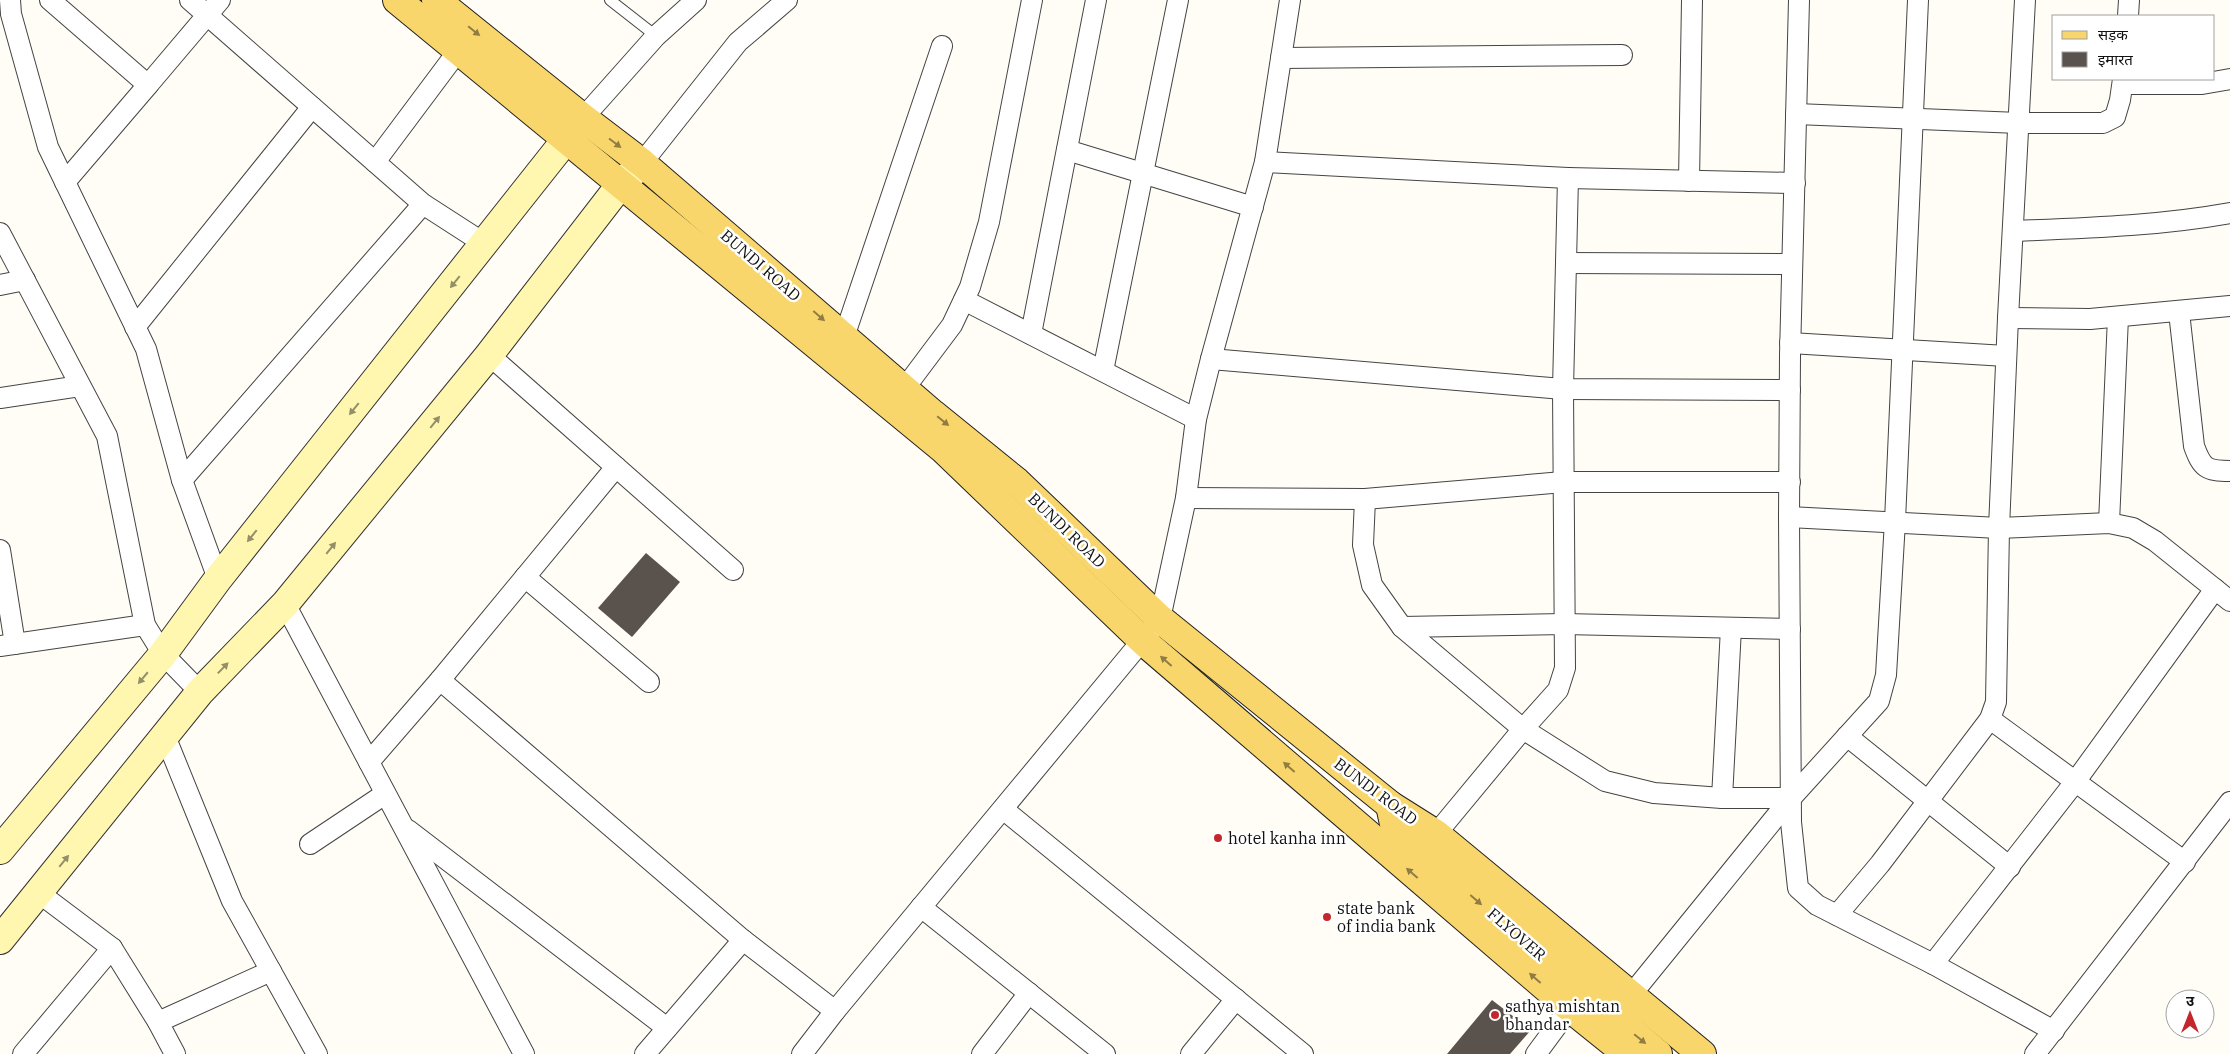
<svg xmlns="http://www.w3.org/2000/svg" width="2230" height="1054" font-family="'IBM Plex Serif','Noto Sans Devanagari',serif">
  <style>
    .building { fill: #5a524d }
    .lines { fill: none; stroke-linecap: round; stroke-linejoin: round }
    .lane-casing { stroke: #444; stroke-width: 12 }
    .street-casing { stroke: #444; stroke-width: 22 }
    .secondary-casing { stroke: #333; stroke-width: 30 }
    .primary-casing { stroke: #222; stroke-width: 30 }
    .lane { stroke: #fff; stroke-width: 10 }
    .street { stroke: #fff; stroke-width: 20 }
    .secondary { stroke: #fff6b0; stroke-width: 28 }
    .primary { stroke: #f9d66b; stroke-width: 28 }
    .oneway { fill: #917d42 }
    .oneway2 { fill: #948f68 }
    .poi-dot { fill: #c4262e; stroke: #fff; stroke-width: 2 }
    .labels { text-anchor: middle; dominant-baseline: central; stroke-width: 5; stroke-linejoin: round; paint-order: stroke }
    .street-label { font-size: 16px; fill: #111; stroke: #fff }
    .poi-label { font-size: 16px; fill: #111; stroke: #fff; text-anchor: start }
  </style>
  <rect width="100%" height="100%" fill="#fffdf5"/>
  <g class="building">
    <path d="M646,553L680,582L632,637L598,608Z"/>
    <path d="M1492,1000L1531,1030L1510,1054H1447Z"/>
  </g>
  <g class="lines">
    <defs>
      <path id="lane" d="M610,0L656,36"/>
      <g id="street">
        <path d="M10,0L11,14L48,147L146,349L182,480L218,579"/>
        <path d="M50,0L148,85L220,0"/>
        <path d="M190,0L423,204L485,244"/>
        <path d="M1799,0L1790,355L1789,517L1791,822L1798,888L1817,905L1933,964L2054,1031"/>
        <path d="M2128,16L2129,0"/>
        <path d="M1281,58L1622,55"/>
        <path d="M2123,84H2202L2230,79"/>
        <path d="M1796,114L2019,123H2103L2115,117L2120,100L2123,79"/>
        <path d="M583,118L656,36L696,0"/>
        <path d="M1067,150L1253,207"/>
        <path d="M375,162L458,51"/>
        <path d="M1265,162L1290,0"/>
        <path d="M642,163L738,42L787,0"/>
        <path d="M1689,181L1692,0"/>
        <path d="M65,182L148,85"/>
        <path d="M2013,231C2086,228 2158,226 2230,213"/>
        <path d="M0,233L107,436L145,625L163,654L200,692"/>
        <path d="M1566,263L1792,264"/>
        <path d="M0,285L25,280"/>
        <path d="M964,300L1196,419"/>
        <path d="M2179,312L2194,446C2202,468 2206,471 2230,471"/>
        <path d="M2008,318L2090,319L2230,306"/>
        <path d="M135,327L312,107"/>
        <path d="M1031,334L1096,0"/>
        <path d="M844,337L942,46"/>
        <path d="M1790,343L2006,356"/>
        <path d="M489,355L733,570"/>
        <path d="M1211,359L1563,389L1790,390"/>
        <path d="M1103,371L1178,0"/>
        <path d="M904,389L952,325L970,287L989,222L1032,0"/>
        <path d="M0,398L80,386"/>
        <path d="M182,480L423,204"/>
        <path d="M1186,498L1365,499L1563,482H1790"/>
        <path d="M1365,499L1363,545L1372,585L1402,627L1523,729L1605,781L1654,793L1722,798H1791"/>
        <path d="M1789,517L1999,528L2109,523L2133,528L2155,541L2230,601"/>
        <path d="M2109,523L2118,317"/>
        <path d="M0,550L15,644"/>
        <path d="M525,577L649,682"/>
        <path d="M285,604L524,1054"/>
        <path d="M1402,627L1564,624L1790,629"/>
        <path d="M0,646L145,625"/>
        <path d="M440,680L616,467"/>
        <path d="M1990,719L2185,862"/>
        <path d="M165,736L232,901L317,1054"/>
        <path d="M1847,736L2010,867"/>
        <path d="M369,762L440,680L743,940"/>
        <path d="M1722,798L1731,628"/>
        <path d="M1003,809L1303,1054"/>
        <path d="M408,830L667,1028"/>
        <path d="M1436,834L1523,729L1558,690L1565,668L1563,389L1568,178L1795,183"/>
        <path d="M310,844L385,794"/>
        <path d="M39,893L112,948L158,1022L271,971"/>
        <path d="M921,907L1105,1054"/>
        <path d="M1837,915L1880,864L1990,719L1996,702L1999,528L2008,318L2025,0"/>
        <path d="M1933,964L2075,782L2215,589"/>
        <path d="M1631,995L1791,798L1879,701L1886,675L1895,521L1918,0"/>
        <path d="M158,1022L175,1054"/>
        <path d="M23,1054L112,948"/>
        <path d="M645,1054L743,940L835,1011L1160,619L1186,498L1196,419L1211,359L1265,162L1568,178"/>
        <path d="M802,1054L835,1011"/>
        <path d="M982,1054L1029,993"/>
        <path d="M1191,1054L1236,999"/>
        <path d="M1536,1054L1570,1008"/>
        <path d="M2035,1054L2230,802"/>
      </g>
      <g id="secondary">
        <path d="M0,850L163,654L218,579L580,122"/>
        <path d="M0,940L200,692L285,604L489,355L621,184L642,163"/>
      </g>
      <g id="primary">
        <path d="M397,0L943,449L1143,641L1570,1008L1627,1054"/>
        <path d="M436,0L583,118L642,163L933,414L1017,482L1160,619L1390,805L1436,834L1702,1054"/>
        <path d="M1390,805L1395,829L1658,1054"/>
      </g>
    </defs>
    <use href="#lane" class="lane-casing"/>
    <use href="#street" class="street-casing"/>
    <use href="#secondary" class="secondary-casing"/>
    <use href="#primary" class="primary-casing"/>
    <use href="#lane" class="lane"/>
    <use href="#street" class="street"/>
    <use href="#secondary" class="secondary"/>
    <use href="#primary" class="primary"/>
  </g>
  <defs><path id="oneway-solid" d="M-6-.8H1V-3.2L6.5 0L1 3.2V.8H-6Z" transform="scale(1.25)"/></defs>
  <g class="oneway">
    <use href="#oneway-solid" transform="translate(474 31) rotate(39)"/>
    <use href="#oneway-solid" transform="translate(615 143) rotate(37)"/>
    <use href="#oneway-solid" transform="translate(819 316) rotate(41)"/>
    <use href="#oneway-solid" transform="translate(943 421) rotate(39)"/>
    <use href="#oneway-solid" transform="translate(1166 661) rotate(-139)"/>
    <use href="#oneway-solid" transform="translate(1289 767) rotate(-139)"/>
    <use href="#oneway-solid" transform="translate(1412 873) rotate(-139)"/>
    <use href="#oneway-solid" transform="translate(1476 900) rotate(41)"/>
    <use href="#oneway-solid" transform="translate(1535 978) rotate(-139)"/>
    <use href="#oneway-solid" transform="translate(1640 1039) rotate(39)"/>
  </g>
  <g class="oneway2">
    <use href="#oneway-solid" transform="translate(455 282) rotate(129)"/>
    <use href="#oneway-solid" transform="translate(354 409) rotate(129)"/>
    <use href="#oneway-solid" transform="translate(435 422) rotate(-51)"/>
    <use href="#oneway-solid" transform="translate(252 536) rotate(129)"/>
    <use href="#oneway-solid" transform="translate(331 548) rotate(-51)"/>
    <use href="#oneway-solid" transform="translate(223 668) rotate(-46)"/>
    <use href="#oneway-solid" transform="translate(143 678) rotate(130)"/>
    <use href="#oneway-solid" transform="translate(64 861) rotate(-51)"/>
  </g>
  <g class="poi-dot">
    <circle cx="1218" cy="838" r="5"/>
    <circle cx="1327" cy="917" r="5"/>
    <circle cx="1495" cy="1015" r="5"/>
  </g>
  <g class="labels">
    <g class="street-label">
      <text transform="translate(761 265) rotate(41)">BUNDI ROAD</text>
      <text transform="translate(1067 530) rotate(44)">BUNDI ROAD</text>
      <text transform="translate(1376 791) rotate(37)">BUNDI ROAD</text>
      <text transform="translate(1517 934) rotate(41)">FLYOVER</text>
    </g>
    <g class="poi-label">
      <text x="1228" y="838">hotel kanha inn</text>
      <text x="1337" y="908">state bank<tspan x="1337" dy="18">of india bank</tspan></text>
      <text x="1505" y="1006">sathya mishtan<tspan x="1505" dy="18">bhandar</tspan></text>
    </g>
  </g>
  <rect x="2052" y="15" width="162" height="65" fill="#ffffff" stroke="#a0a0a0"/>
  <rect x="2062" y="31" width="25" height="8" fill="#f9d66b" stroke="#a0a0a0"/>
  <text x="2098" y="40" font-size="15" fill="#111111">सड़क</text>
  <rect x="2062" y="52" width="25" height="15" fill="#5a524d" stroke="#a0a0a0"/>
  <text x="2098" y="65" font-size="15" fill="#111111">इमारत</text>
  <g transform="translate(2190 1014)"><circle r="24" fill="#ffffff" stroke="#a0a0a0"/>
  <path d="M0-4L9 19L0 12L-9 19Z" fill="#c4262e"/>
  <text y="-8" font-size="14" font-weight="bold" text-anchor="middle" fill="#111111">उ</text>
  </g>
</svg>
